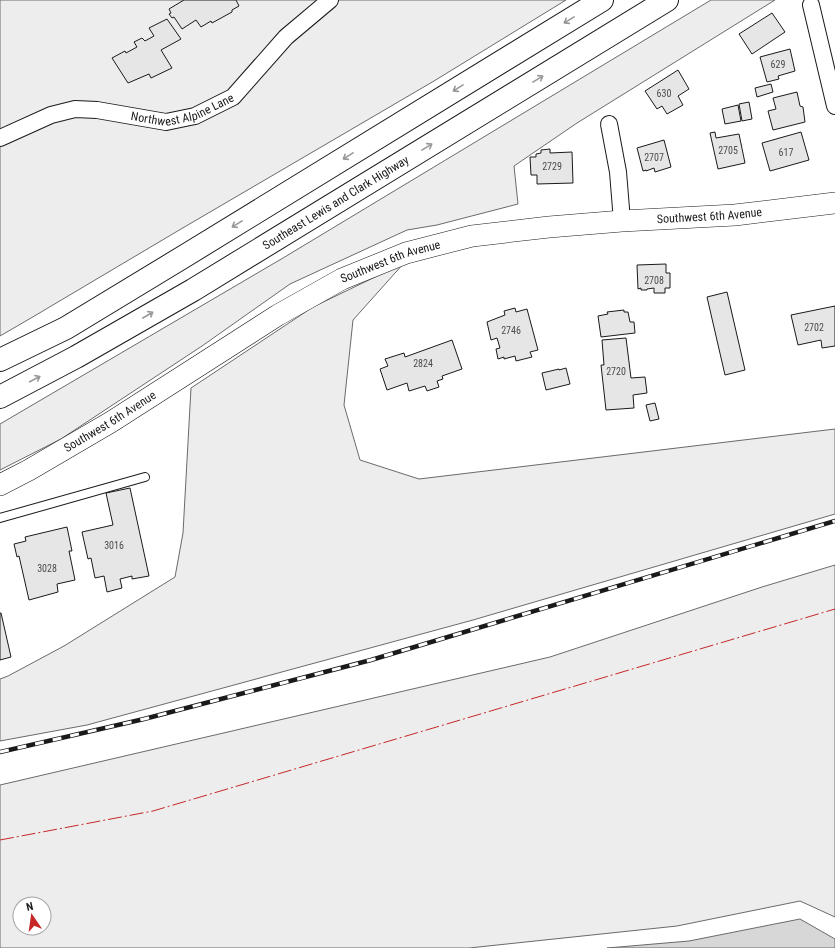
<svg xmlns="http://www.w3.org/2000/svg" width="835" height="948" font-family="'Roboto Condensed',sans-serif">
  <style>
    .green { fill: #ededed; stroke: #6a6a6a; fill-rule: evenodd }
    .water { fill: #d7d7d7; stroke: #6a6a6a }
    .building { fill: #e6e6e6; stroke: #1a1a1a }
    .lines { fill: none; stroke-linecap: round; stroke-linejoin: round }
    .service-casing { stroke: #1a1a1a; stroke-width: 10 }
    .minor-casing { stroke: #1a1a1a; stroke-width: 18 }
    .tertiary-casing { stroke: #1a1a1a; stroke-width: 22 }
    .trunk-casing { stroke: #1a1a1a; stroke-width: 24 }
    .service { stroke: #fff; stroke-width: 8 }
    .minor { stroke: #fff; stroke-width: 16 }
    .tertiary { stroke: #fff; stroke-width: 21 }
    .trunk { stroke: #fff; stroke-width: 22 }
    .rail-casing { stroke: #1a1a1a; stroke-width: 4.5 }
    .rail { stroke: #fff; stroke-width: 3; stroke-dasharray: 9; stroke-linecap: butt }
    .power { stroke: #c62828; stroke-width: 1; stroke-dasharray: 14 3 2 3; stroke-linecap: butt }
    .oneway { stroke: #989898 }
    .labels { text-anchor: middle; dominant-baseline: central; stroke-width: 3; stroke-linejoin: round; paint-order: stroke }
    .number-label { font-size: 10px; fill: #4d4d4d }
    .street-label { font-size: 12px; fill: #1a1a1a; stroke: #fff }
  </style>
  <rect width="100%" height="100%" fill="#fff"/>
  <g class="green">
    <path d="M0,0H566L434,81L181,229L31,318L0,336Z"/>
    <path d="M711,0H775L577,123L514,166L518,204L437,225L407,230L290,284L202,346L61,439L0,470V424L283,258Z"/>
    <path d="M404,263L353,320L344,405L360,460L419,479L835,429V514L473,620L87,725L0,741V679L8,676L64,646L175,577L183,533L191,388L313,307Z"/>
    <path d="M835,565V917L800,901L677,926L469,948H0V785L550,657L762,587ZM20,904H44V928H20Z"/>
  </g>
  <path class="water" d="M800,919L835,939V948H607L689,941Z"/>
  <g class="building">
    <path d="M184,0H236L239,6L232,10V12L212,23L211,21L201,27L196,20L182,29L174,17L172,18L169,14L171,13L169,9Z"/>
    <path d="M772,13L785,32L752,54L739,34Z"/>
    <path d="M167,19L181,39L161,50L172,68L151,78L149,74L128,83L112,58L125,51L126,53L137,47L134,42L142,38L145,41L154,36L149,28Z"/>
    <path d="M790,49L795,71L778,76L779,79L767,82L760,57Z"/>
    <path d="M678,70L689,89L678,96L683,105L667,114L662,106L657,109L645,91Z"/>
    <path d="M771,84L773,92L757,97L755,88Z"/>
    <path d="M797,92L800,106L803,107L805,122L773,130L768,111L776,109L773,98Z"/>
    <path d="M749,102L752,119L742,121L739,104Z"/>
    <path d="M738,105L741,121L725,124L722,109Z"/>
    <path d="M715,132L716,138L739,134L745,163L718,169L710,133Z"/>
    <path d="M801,132L809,160L770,171L762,143Z"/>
    <path d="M664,140L671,167L655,172L654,168L646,171V170L643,171L637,148Z"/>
    <path d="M550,149V153L572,152L573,183L537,184V175H531L530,157H536V154L541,153V150Z"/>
    <path d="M666,264V273H670V288H665V293H654V288L647,289V290H641V288L638,289L637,265Z"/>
    <path d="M727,292L745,370L725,375L707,297Z"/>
    <path d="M835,306V346L822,348L821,340L798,345L791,315Z"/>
    <path d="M515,308L516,312L527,309L538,350L530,352L532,357L516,361L515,356L504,359V357L498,359L496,349L500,348L497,338L491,340L487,322L505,315L504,311Z"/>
    <path d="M624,310V312H628L630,322H634L635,333L601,337L598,316L608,314L607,312Z"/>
    <path d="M626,338L631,378L645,377L647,393L633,395L634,408L606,410L601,365H604L602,340Z"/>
    <path d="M452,340L462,369L442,376L443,379L437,381L439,387L427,391L425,386L409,391L407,383L387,390L380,369L388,366L385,359L404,353L405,357Z"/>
    <path d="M566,368L570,384L546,390L542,373L559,369V370Z"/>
    <path d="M655,403L659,419L650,421L646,405Z"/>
    <path d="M130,488L149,576L132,579V576L120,579L122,588L107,592L104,576L95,578L91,558L88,559L82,532L113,525L106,493Z"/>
    <path d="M67,527L72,551H69L75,580L57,584L58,592L29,600L19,556L17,557L14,544L26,541L25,537Z"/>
    <path d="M0,613H1L11,657L0,660Z"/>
  </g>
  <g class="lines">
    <defs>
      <path id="service" d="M0,518L145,477"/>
      <g id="minor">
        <path d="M811,5L835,106"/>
        <path d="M609,124L618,172L622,221"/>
        <path id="s1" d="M0,138L51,115L75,109L97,110L166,122L195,116L233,97L286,37L330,0"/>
      </g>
      <g id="tertiary">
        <path id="s2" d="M0,485L29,470L111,422L278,315L342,279L406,253L472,236L549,227L622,221L735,215L835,203"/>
      </g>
      <g id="trunk">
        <path d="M0,360L66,328L188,254L602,0"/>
        <path id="s3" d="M0,397L76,357L193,290L667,0"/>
      </g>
    </defs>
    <use href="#service" class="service-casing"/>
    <use href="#minor" class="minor-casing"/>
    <use href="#tertiary" class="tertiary-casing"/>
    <use href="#trunk" class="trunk-casing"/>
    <use href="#service" class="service"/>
    <use href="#minor" class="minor"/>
    <use href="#tertiary" class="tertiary"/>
    <use href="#trunk" class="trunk"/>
    <defs>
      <path id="rail" d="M0,752L144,719L371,660L835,521"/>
    </defs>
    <use href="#rail" class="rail-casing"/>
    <use href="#rail" class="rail"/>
    <path class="power" d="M0,840L153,811L835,609"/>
  </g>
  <defs><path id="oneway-shaft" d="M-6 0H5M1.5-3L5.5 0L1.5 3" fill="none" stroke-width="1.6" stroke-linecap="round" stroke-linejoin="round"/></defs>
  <g class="oneway">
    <use href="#oneway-shaft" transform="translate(569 20) rotate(149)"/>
    <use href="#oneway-shaft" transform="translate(538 79) rotate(-31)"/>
    <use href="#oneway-shaft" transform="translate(458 88) rotate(148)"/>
    <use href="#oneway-shaft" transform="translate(427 147) rotate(-31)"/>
    <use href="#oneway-shaft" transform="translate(348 156) rotate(148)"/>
    <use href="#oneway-shaft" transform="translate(237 224) rotate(149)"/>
    <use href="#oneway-shaft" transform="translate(148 315) rotate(-30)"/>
    <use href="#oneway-shaft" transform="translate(35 379) rotate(-28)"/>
  </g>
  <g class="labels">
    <g class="number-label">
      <text x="778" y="64">629</text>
      <text x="664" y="93">630</text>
      <text x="728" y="150">2705</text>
      <text x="786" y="152">617</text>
      <text x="654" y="157">2707</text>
      <text x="552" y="166">2729</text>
      <text x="654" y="280">2708</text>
      <text x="814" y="327">2702</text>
      <text x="511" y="330">2746</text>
      <text x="423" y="363">2824</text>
      <text x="616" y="371">2720</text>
      <text x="114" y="545">3016</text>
      <text x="47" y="568">3028</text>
    </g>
    <g class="street-label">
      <text stroke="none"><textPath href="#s1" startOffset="191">Northwest Alpine Lane</textPath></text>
      <text stroke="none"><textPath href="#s3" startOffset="388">Southeast Lewis and Clark Highway</textPath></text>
      <text stroke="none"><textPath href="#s2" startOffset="775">Southwest 6th Avenue</textPath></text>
      <text stroke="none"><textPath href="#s2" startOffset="451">Southwest 6th Avenue</textPath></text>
      <text stroke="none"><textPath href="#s2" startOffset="127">Southwest 6th Avenue</textPath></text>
    </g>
  </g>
  <g transform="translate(32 916) rotate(347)"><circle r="19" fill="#ffffff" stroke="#a3a3a3"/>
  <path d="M0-3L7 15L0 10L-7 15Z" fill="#c62828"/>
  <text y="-6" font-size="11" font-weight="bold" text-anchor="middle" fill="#1a1a1a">N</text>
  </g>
</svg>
